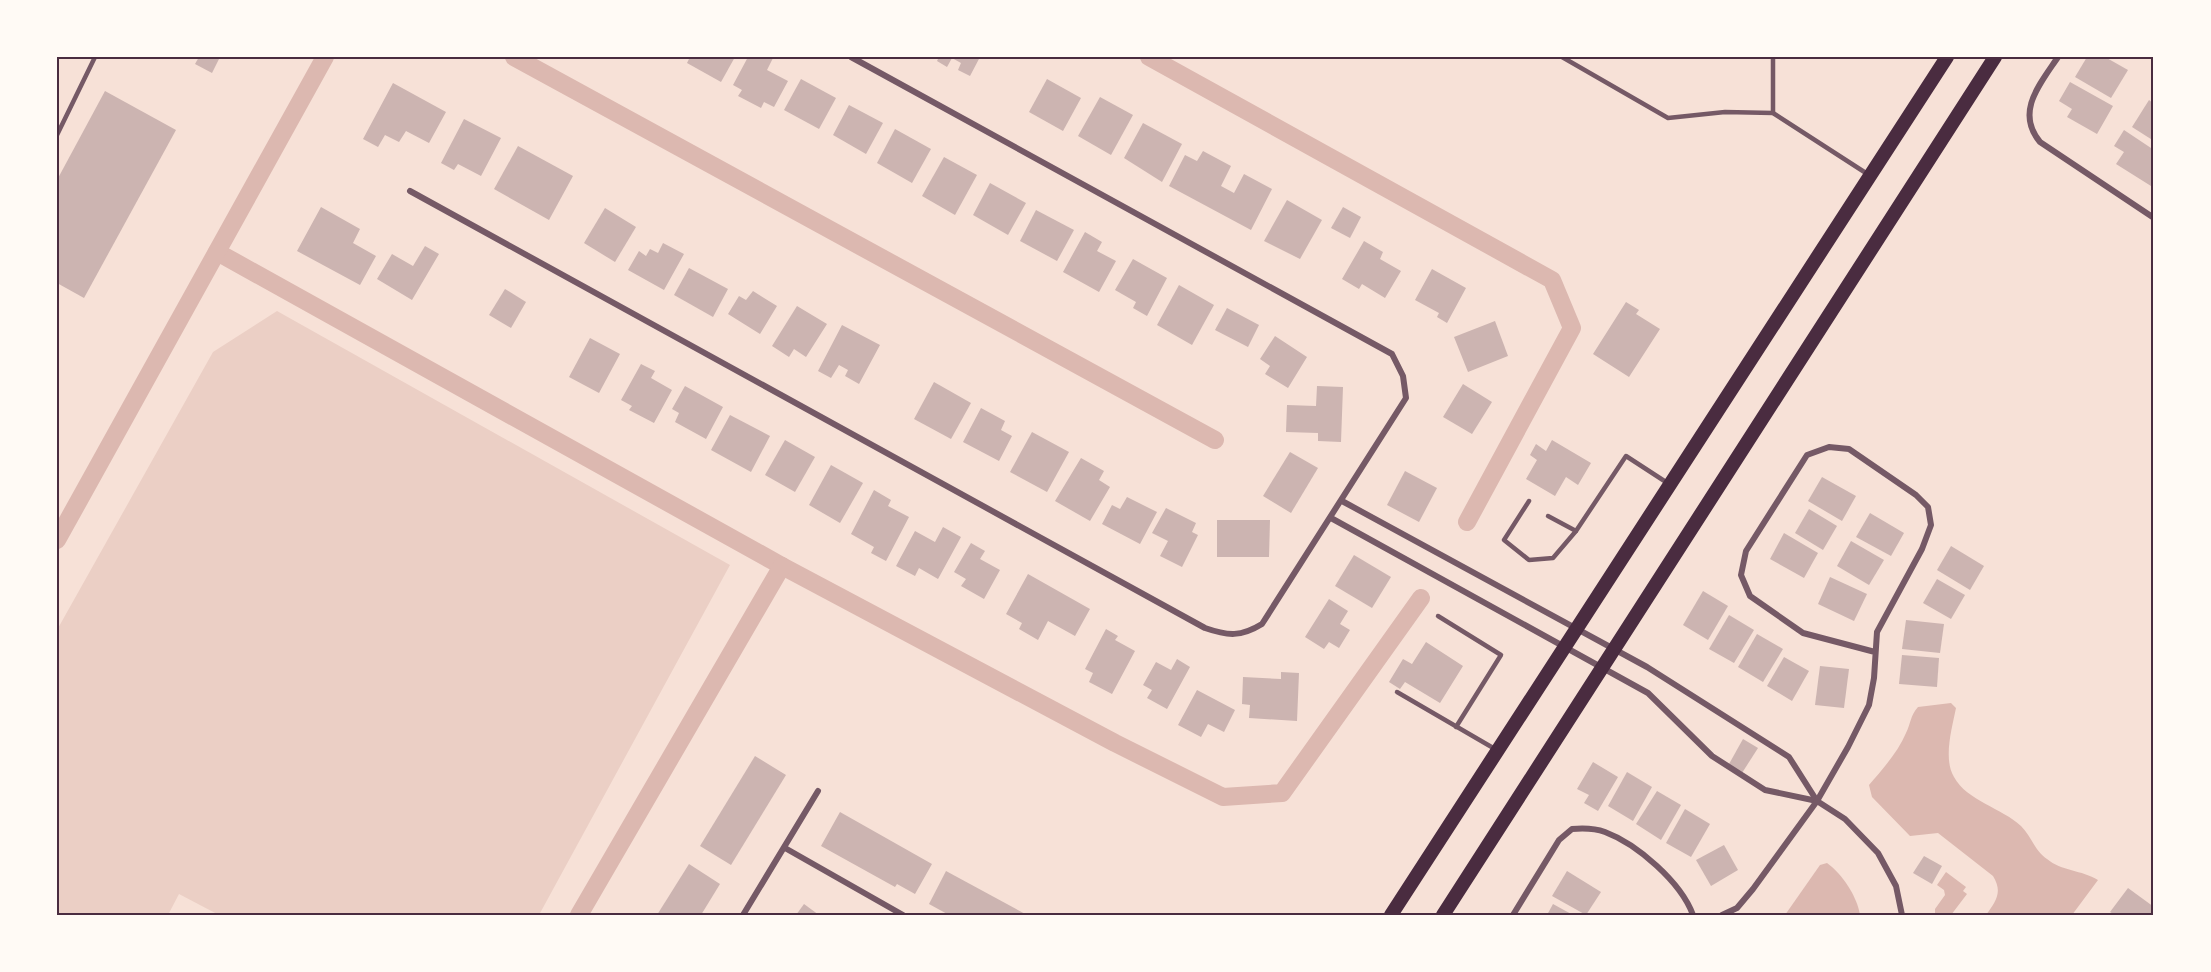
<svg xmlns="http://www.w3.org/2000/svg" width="2211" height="972" font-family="Manrope,sans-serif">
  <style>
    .green { fill: #ebcfc5 }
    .water { fill: #dcb8b0 }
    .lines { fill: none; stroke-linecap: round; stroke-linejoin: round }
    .canal { stroke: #dcb8b0; stroke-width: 18 }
    .building { fill: #ccb4b1 }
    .service { stroke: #755966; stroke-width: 4.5 }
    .minor { stroke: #755966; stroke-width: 6 }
    .primary { stroke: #4a2c40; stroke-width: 14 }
    .neatline { fill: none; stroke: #4a2c40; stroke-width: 2 }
  </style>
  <rect width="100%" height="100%" fill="#f7e1d7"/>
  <path class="green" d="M277,311L730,565L539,915H219L179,894L168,915H57V630L213,352Z"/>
  <g class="water">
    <path d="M1951,703L1956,708C1952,728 1943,759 1954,777C1967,801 2002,808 2021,826C2031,836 2035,851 2047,859C2061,871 2082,870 2098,880L2072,915H1986C1996,901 2003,892 1993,876L1938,833L1910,836L1872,797L1869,785C1882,770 1898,752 1906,733C1911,723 1910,716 1918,707Z"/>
    <path d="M1827,863C1842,874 1857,896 1860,915H1785L1820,865Z"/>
    <path d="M1946,872L1966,887L1963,891L1967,894L1951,915H1935V909L1945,895L1944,890L1937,885Z"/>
  </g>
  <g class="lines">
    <g class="canal">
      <path d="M514,57L1215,440"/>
      <path d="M1149,57L1552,280L1572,328L1467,522"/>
      <path d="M217,252L782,566L1115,743L1223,797L1282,793L1421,598"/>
      <path d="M57,540L325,57"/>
      <path d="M579,915L782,566"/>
    </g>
  </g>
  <g class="building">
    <path d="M199,57H220L212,73L195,64Z"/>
    <path d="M690,57H735L721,82L687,63Z"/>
    <path d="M748,57L773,58L767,70L788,81L774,107L764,102L761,108L738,96L742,90L733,85Z"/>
    <path d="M939,57H980L970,76L958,70L961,63L952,58L947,67L937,61Z"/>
    <path d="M2087,57H2105L2128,70L2111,98L2075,77Z"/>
    <path d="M801,79L836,98L819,129L784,110Z"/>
    <path d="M1047,79L1081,98L1063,131L1029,112Z"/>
    <path d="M2070,82L2113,106L2097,134L2067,117L2072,109L2059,101Z"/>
    <path d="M393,83L446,112L429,143L406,131L399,142L385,135L378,147L363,139Z"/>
    <path d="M105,91L176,130L84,298L57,283V180Z"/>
    <path d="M1100,97L1133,115L1111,155L1078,136Z"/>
    <path d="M2149,100L2154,104V141L2132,127Z"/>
    <path d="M849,105L883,123L866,154L833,135Z"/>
    <path d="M464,119L501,138L481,176L458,164L454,170L441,163Z"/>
    <path d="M1143,123L1182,144L1162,182L1124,158Z"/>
    <path d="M895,129L931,149L912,183L877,163Z"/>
    <path d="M2124,130L2154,150V182L2151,186L2116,164L2124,152L2114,146Z"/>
    <path d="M518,146L573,176L549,220L494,189Z"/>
    <path d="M1203,151L1231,166L1221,186L1234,193L1244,174L1272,189L1251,230L1169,186L1185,155L1197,161Z"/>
    <path d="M944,157L977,175L955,215L922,196Z"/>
    <path d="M990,183L1026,203L1008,235L973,215Z"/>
    <path d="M1287,200L1322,220L1300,259L1264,241Z"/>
    <path d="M321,207L360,229L353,243L376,256L360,285L297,251Z"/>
    <path d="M1343,207L1361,217L1350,238L1331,228Z"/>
    <path d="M605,208L636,227L615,262L584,243Z"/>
    <path d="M1036,210L1074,230L1057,261L1020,241Z"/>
    <path d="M1085,232L1102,242L1097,251L1116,261L1099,292L1063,272Z"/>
    <path d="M1364,241L1383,252L1380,259L1401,271L1385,298L1362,284L1359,289L1342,279Z"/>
    <path d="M663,243L684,254L664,290L628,270L639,251L646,256L650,249L658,253Z"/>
    <path d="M425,246L439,254L412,300L377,279L392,254L413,266Z"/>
    <path d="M1133,259L1167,278L1147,316L1133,308L1136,302L1115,290Z"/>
    <path d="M689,268L728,289L713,317L674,295Z"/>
    <path d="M1432,269L1466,288L1447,323L1437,317L1439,313L1415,300Z"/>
    <path d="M1179,285L1214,305L1192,345L1157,325Z"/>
    <path d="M505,289L526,302L511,328L489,315Z"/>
    <path d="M753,291L777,306L760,334L728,314L739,296L746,300Z"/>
    <path d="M1626,302L1639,310L1636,314L1660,329L1629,377L1593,354Z"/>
    <path d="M797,306L827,324L806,357L794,349L789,357L772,346Z"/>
    <path d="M1227,308L1259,325L1248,347L1215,330Z"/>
    <path d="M1495,321L1508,356L1468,372L1454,337Z"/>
    <path d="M842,325L880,345L859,384L845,376L848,370L839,365L831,378L818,371Z"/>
    <path d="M1275,336L1307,357L1288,388L1265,374L1270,366L1260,359Z"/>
    <path d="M590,338L620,354L599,393L569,377Z"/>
    <path d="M641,364L655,371L651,378L672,390L654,423L629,410L632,406L621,400Z"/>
    <path d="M934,382L971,403L951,439L914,419Z"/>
    <path d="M1463,384L1492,402L1472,434L1443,417Z"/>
    <path d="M685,386L723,407L706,439L675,422L679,413L672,409Z"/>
    <path d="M1317,386L1343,387L1341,442L1318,441V433L1286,432L1287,405L1316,406Z"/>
    <path d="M981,408L1005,421L1001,430L1012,436L999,461L963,442Z"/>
    <path d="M730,415L770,436L751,472L711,450Z"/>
    <path d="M1032,432L1069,452L1047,492L1010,472Z"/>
    <path d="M785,440L815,457L795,492L765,475Z"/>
    <path d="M1552,440L1591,463L1578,485L1566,477L1555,496L1526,479L1537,460L1530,455L1536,444L1546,451Z"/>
    <path d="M1290,452L1318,468L1291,513L1263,496Z"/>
    <path d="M1081,458L1104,471L1099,480L1110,487L1090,521L1055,501Z"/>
    <path d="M831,465L863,483L840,523L809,505Z"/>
    <path d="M1405,471L1437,488L1419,522L1387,505Z"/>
    <path d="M1822,477L1856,496L1842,521L1808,501Z"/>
    <path d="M874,490L891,500L888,506L909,517L886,561L871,553L874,547L851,534Z"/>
    <path d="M1127,497L1157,512L1140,544L1102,524L1112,505L1120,509Z"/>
    <path d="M1166,508L1196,523L1192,532L1198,535L1182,567L1160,556L1168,541L1152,533Z"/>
    <path d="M1809,509L1837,526L1823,550L1795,533Z"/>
    <path d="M1870,513L1904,533L1891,556L1856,537Z"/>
    <path d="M1217,520H1270L1269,557H1217Z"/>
    <path d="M943,527L961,537L938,579L919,568L915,576L896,566L915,531L935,542Z"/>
    <path d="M1784,533L1818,553L1804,578L1770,559Z"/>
    <path d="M1851,541L1884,560L1869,585L1837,566Z"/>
    <path d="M971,543L985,551L980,559L1000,570L984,599L961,586L966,579L954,572Z"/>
    <path d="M1951,546L1984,566L1970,590L1937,570Z"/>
    <path d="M1354,555L1391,577L1372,608L1335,586Z"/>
    <path d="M1028,574L1090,609L1075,636L1048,621L1038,640L1019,629L1022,623L1006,614Z"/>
    <path d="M1830,577L1867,594L1854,621L1818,604Z"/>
    <path d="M1937,579L1965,595L1951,619L1923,603Z"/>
    <path d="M1703,591L1728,606L1708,640L1683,625Z"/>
    <path d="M1329,599L1348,611L1340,624L1350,630L1339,648L1329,642L1324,649L1305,637Z"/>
    <path d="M1729,615L1754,630L1734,663L1709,649Z"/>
    <path d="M1906,620L1944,624L1940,653L1902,649Z"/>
    <path d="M1106,629L1118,636L1115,640L1135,651L1112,694L1089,682L1093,673L1085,669Z"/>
    <path d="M1757,634L1783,649L1763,682L1738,667Z"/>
    <path d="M1426,642L1463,666L1440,703L1405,682L1400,689L1389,682L1403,659L1412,664Z"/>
    <path d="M1902,655L1939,658L1937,687L1899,684Z"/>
    <path d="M1784,657L1809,671L1792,701L1767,686Z"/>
    <path d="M1177,659L1190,667L1167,709L1147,698L1152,690L1143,685L1156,662L1171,670Z"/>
    <path d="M1820,666L1849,669L1844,708L1815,705Z"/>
    <path d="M1281,672L1299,673L1297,721L1249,718L1250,705L1242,704L1243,677L1281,679Z"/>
    <path d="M1197,690L1235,710L1224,732L1208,724L1201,737L1178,725Z"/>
    <path d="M1743,739L1758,748L1742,773L1729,764Z"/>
    <path d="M755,756L786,775L731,865L700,846Z"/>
    <path d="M1593,762L1618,777L1598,811L1584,803L1589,795L1577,789Z"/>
    <path d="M1627,772L1652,787L1633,821L1608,806Z"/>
    <path d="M1657,791L1681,805L1661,840L1636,824Z"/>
    <path d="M1685,809L1710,824L1691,857L1666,843Z"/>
    <path d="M840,812L932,864L915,894L897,884L895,887L821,846Z"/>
    <path d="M1724,845L1738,870L1711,886L1696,860Z"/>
    <path d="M1924,856L1942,866L1932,884L1913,873Z"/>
    <path d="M689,864L720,884L701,915H657Z"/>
    <path d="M946,871L1027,915H949L929,904Z"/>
    <path d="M1567,871L1601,892L1586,915L1552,896Z"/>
    <path d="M2128,888L2154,907V915H2115L2110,912Z"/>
    <path d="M804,904L819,915H796Z"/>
    <path d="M1553,904L1573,915H1547Z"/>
  </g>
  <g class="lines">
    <g class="service">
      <path d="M1562,57L1668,118L1725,112L1773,113L1869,175"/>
      <path d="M1773,57V113"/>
      <path d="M57,135L95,57"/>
      <path d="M1529,501L1504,540L1529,560L1553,558L1576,531L1626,456L1669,484"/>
      <path d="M1548,516L1576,531"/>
      <path d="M1438,616L1501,655L1456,727"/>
      <path d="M1397,692L1495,749"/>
    </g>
    <g class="minor">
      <path d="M2058,57C2040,84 2015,112 2040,142L2154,218"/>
      <path d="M410,191L1205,628C1228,636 1241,637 1262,624L1406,398L1403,376L1392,354L851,57"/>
      <path d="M1342,501L1647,667L1789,757L1817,801"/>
      <path d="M1331,518L1648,693L1712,756L1765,790L1817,801L1845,819L1878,853L1896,886L1902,915"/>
      <path d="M785,848L903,915"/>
      <path d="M743,915L818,791"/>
      <path d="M1513,915L1559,840L1572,829C1583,828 1594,828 1605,832C1637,844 1681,882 1693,915"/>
      <path d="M1722,915L1737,908L1753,889L1817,801L1848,747L1869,705L1874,678L1877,632L1922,549L1931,525L1928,507L1916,495L1849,449L1829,447L1807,455L1746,551L1741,575L1750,596L1803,633L1875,652"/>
    </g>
    <g class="primary">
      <path d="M1391,915L1947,57"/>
      <path d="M1443,915L1995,57"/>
    </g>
  </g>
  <rect width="2211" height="972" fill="none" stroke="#fffaf5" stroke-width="117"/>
  <rect x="58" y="58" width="2094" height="856" class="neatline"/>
</svg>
